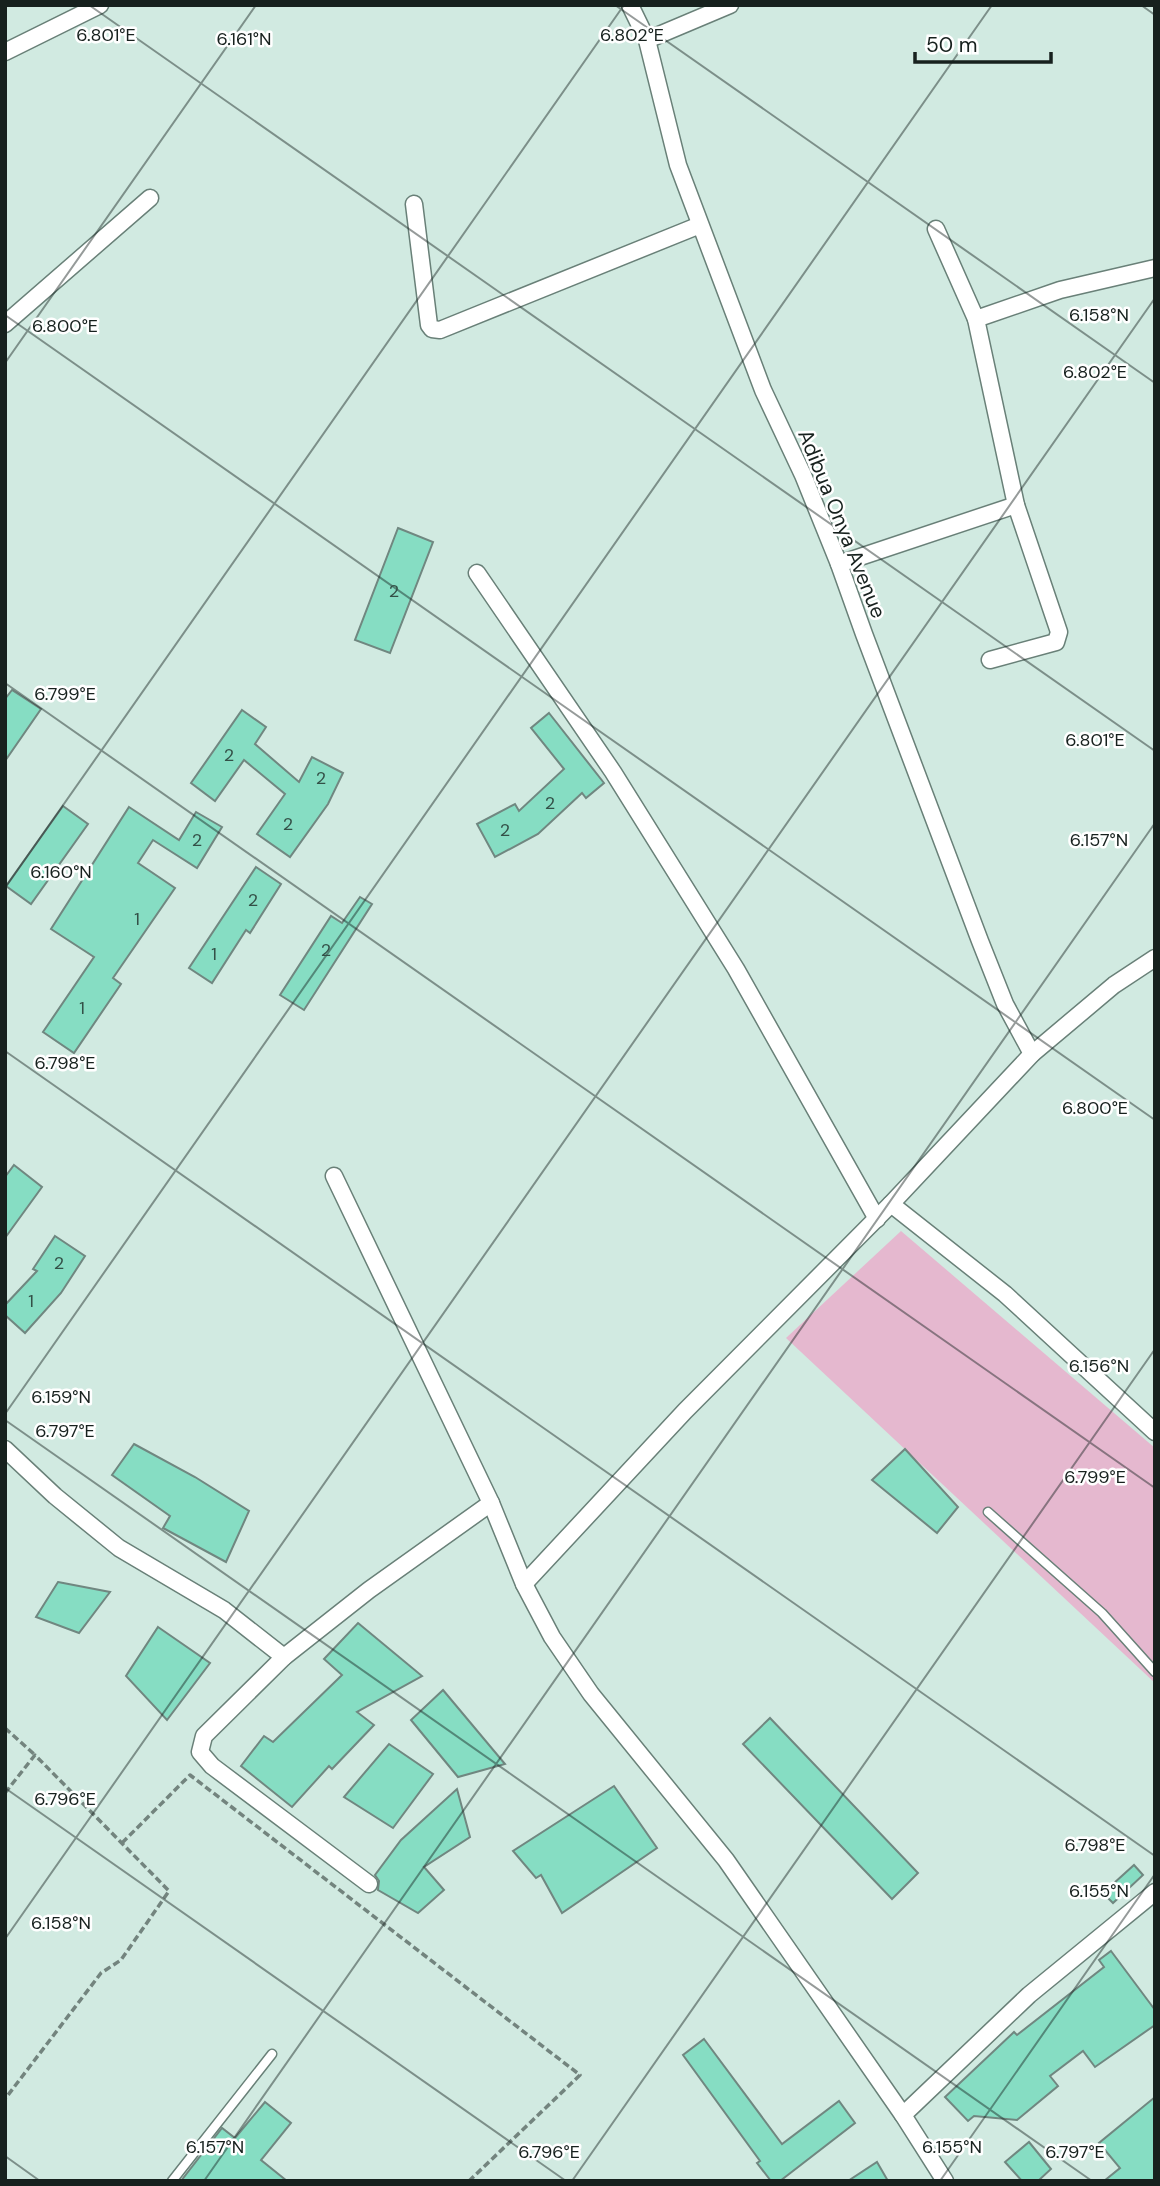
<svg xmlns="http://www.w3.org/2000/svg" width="1160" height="2186" font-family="'DM Sans',sans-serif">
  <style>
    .green { fill: #e5b8cf }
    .building { fill: #86ddc3; stroke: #708780; stroke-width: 2 }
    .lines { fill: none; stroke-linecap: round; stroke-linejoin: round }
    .lane-casing { stroke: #698078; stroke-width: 11 }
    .street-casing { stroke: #698078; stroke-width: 19 }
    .path { stroke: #73847e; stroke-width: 3.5; stroke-dasharray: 7 3.5; stroke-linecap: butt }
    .lane { stroke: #fff; stroke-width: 8 }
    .street { stroke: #fff; stroke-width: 16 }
    .ticks { fill: none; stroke: #17211e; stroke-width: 2; stroke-opacity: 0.45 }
    .labels { text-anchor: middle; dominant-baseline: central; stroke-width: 5; stroke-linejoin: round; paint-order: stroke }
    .number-label { font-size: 18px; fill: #335047 }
    .street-label { font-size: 21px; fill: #17211e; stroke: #fff }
    .ticks-label { font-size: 18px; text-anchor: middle; fill: #17211e; stroke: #fff; stroke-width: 5; stroke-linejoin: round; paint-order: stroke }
  </style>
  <rect width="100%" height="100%" fill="#d1eae1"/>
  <path class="green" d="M901,1231L1155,1448V1683L786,1338Z"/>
  <g class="building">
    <path d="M398,528L433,542L390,653L355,640Z"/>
    <path d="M12,690L41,709L5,761V699Z"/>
    <path d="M242,710L266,727L255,744L299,782L312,757L343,773L328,804L290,857L257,834L285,794L244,760L215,801L191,783Z"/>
    <path d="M549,713L604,783L586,798L582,793L538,834L495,857L477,824L515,804L519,811L564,769L531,728Z"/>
    <path d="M63,806L88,824L31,904L6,886Z"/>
    <path d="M129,807L179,840L196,812L222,827L197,868L153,840L138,863L175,888L113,978L121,984L74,1053L43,1032L94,957L51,929Z"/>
    <path d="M256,867L281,884L250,933L246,930L212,983L189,968Z"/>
    <path d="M360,897L372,904L304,1010L280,995L331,916L342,923Z"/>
    <path d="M14,1165L42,1187L5,1238V1177Z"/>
    <path d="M55,1236L85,1256L61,1293L25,1333L5,1315V1305L37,1271L33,1269Z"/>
    <path d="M134,1444L195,1477L249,1511L226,1562L163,1528L170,1516L112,1475Z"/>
    <path d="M905,1449L958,1507L937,1533L872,1480Z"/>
    <path d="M58,1582L110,1592L79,1633L36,1617Z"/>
    <path d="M358,1623L422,1676L357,1712L374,1725L332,1769L329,1766L292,1807L241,1766L264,1736L273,1742L342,1675L324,1659Z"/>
    <path d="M158,1627L210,1663L167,1720L126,1676Z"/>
    <path d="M443,1690L505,1764L458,1777L411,1720Z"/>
    <path d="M770,1718L918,1873L892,1899L743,1744Z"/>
    <path d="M389,1744L433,1774L393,1828L344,1797Z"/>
    <path d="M614,1786L657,1848L562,1913L541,1875L536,1878L513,1851Z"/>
    <path d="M457,1789L470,1837L424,1867L444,1890L418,1913L378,1890L379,1881L375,1875L401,1840Z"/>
    <path d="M1134,1865L1143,1875L1113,1903L1103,1893Z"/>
    <path d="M1111,1951L1155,2010V2025L1095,2067L1083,2051L1050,2076L1058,2086L1017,2120L974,2116L968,2121L945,2097L1014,2032L1017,2035L1104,1967L1099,1960Z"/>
    <path d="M704,2039L782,2144L839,2101L855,2123L780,2181H771L757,2163L760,2161L683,2055Z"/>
    <path d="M1155,2097V2181H1104L1120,2168L1099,2143Z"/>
    <path d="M265,2102L291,2123L261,2160L287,2181H181L222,2128L235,2138Z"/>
    <path d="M1029,2142L1051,2169L1038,2181H1022L1005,2162Z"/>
    <path d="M877,2162L888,2181H848Z"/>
  </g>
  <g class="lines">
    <defs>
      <g id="lane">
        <path d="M988,1512L1102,1613L1155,1672"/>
        <path d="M172,2181L272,2054"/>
      </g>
      <g id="street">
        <path d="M630,5L647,40L678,165L763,390L803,475L839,564L864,634L980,941L1005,1004L1032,1054"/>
        <path d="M647,40L730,5"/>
        <path d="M5,52L100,5"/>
        <path d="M414,204L429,325L432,329L440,330L700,225"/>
        <path d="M936,229L976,319L1060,290L1155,268"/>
        <path d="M976,319L1016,505L1059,632L1056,642L990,660"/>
        <path d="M5,324L150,198"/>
        <path d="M839,564L1016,505"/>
        <path d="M477,573L613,772L736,969L877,1219"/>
        <path d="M334,1176L491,1503L524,1584L552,1637L591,1694L726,1860L903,2115L945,2181"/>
        <path d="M891,1204L1005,1294L1155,1432"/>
        <path d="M5,1449L55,1496L119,1548L224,1610L284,1657"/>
        <path d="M524,1584L685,1411L891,1204L1032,1054L1114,985L1155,958"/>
        <path d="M369,1884L212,1766L200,1752L204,1736L284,1657L369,1590L491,1503"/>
        <path d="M903,2115L1029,1995L1155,1892"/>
      </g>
    </defs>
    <use href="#lane" class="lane-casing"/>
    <use href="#street" class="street-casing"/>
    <g class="path">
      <path d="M5,1728L35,1755"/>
      <path d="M5,1793L35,1755L169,1891L121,1960L101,1973L5,2099"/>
      <path d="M122,1843L190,1775L580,2075L469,2181"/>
    </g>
    <use href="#lane" class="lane"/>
    <use href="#street" class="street"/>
  </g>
  <path class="ticks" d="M89,5L1155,751M615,5L1155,383M1141,5L1155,15M5,315L1155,1120M5,363L256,5M5,683L1155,1488M5,888L624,5M5,1051L1155,1856M5,1414L992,5M5,1420L1092,2181M5,1788L566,2181M5,1939L1155,298M5,2156L40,2181M204,2181L1155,823M572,2181L1155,1349M940,2181L1155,1874"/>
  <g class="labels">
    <g class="number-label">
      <text x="394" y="591">2</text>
      <text x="229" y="755">2</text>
      <text x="321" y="778">2</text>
      <text x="550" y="803">2</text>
      <text x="288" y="824">2</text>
      <text x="505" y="830">2</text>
      <text x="197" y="840">2</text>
      <text x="253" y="900">2</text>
      <text x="137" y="919">1</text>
      <text x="326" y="950">2</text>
      <text x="214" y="954">1</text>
      <text x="82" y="1008">1</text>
      <text x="59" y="1263">2</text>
      <text x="31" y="1301">1</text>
    </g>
    <g class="street-label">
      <text transform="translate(842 524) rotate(68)">Adibua Onya Avenue</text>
    </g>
  </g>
  <g class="ticks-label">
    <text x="106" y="41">6.801°E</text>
    <text x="632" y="41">6.802°E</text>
    <text x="244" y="45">6.161°N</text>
    <text x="1099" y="321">6.158°N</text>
    <text x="65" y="332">6.800°E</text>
    <text x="1095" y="378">6.802°E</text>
    <text x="65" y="700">6.799°E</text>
    <text x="1095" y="746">6.801°E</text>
    <text x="1099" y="846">6.157°N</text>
    <text x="61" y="878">6.160°N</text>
    <text x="65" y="1069">6.798°E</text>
    <text x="1095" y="1114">6.800°E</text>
    <text x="1099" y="1372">6.156°N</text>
    <text x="61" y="1403">6.159°N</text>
    <text x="65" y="1437">6.797°E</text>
    <text x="1095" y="1483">6.799°E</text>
    <text x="65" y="1805">6.796°E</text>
    <text x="1095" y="1851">6.798°E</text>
    <text x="1099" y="1897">6.155°N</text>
    <text x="61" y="1929">6.158°N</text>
    <text x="215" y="2153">6.157°N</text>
    <text x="952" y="2153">6.155°N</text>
    <text x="549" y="2158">6.796°E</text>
    <text x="1075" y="2158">6.797°E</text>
  </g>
  <rect width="1160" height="2186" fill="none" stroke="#17211e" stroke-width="14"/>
  <path d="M915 52v10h136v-10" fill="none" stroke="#17211e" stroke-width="3.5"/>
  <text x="926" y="52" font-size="21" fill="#17211e" stroke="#ffffff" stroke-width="5" paint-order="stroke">50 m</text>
</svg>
